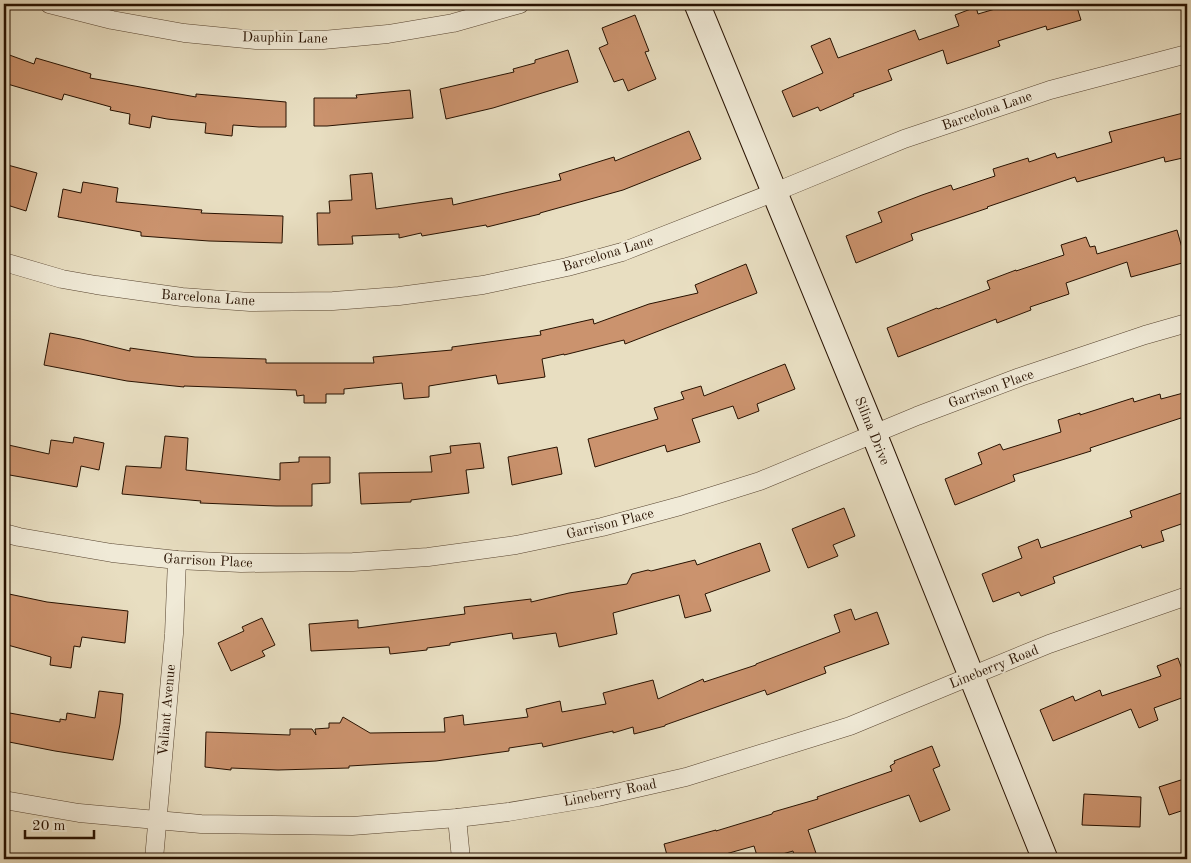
<svg xmlns="http://www.w3.org/2000/svg" width="1191" height="863" font-family="'Old Standard TT',serif">
  <style>
    .building { fill: #cb936e; stroke: #271100 }
    .lines { fill: none; stroke-linecap: round; stroke-linejoin: round }
    .street-casing { stroke: #574430; stroke-width: 19 }
    .secondary-casing { stroke: #271100; stroke-width: 27 }
    .street { stroke: #f0ead7; stroke-width: 18 }
    .secondary { stroke: #f0ead7; stroke-width: 25 }
    .labels { text-anchor: middle; dominant-baseline: central; stroke-width: 4; stroke-linejoin: round; paint-order: stroke }
    .street-label { font-size: 14px; fill: #271100; stroke: #f0ead7 }
  </style>
  <rect width="100%" height="100%" fill="#e8dec1"/>
  <filter id="stains"><feTurbulence type="fractalNoise" baseFrequency=".004" numOctaves="4"/><feColorMatrix values="0 0 0 0 .2 0 0 0 0 .09 0 0 0 0 .02 0 0 0 .5 -.17"/></filter>
  <radialGradient id="worn" r=".72"><stop offset=".6" stop-color="#630" stop-opacity="0"/><stop offset="1" stop-color="#630" stop-opacity=".3"/></radialGradient>
  <g class="building">
    <path d="M1012,4H1076L1081,20L1047,30L1046,26L998,41L1000,46L947,64L943,50L888,70L892,80L853,94L854,96L820,111L818,107L793,117L782,91L823,73L811,46L830,38L838,58L915,30L919,40L959,26L955,15L976,7L978,14Z"/>
    <path d="M635,15L649,51L645,52L656,79L628,91L623,79L614,82L599,48L608,44L602,28Z"/>
    <path d="M568,50L578,82L493,108L446,119L440,89L514,72L513,69L535,63V60Z"/>
    <path d="M4,53L34,64L36,58L91,74L90,78L196,97V94L286,102V127H259L233,125L232,136L205,133L206,123L167,119L152,116L150,128L129,124L130,114L110,110L111,107L64,94L62,100L4,83Z"/>
    <path d="M410,90L413,118L327,126H314V98H357L356,95Z"/>
    <path d="M1187,112V157L1165,162L1164,157L1077,182L1075,177L987,207L988,208L911,234L913,240L856,263L846,236L882,222L878,212L922,195L951,185L953,190L995,176L993,169L1028,158L1029,162L1055,153L1057,158L1112,142L1109,132Z"/>
    <path d="M689,131L701,159L623,190L540,213V214L487,227L486,225L422,236L421,233L399,238V234L352,236L353,244L318,245L317,213H330L329,201L352,200L350,175L372,173L376,209L452,198L453,205L561,180L559,174L614,157L615,161Z"/>
    <path d="M4,164L37,173L26,211L4,204Z"/>
    <path d="M83,182L118,188L116,202L202,210L201,213L283,216L282,243L209,241L141,236V232L58,217L63,189L81,193Z"/>
    <path d="M1177,230L1186,262L1131,277L1127,262L1066,283L1069,294L1030,307L1031,310L997,323L996,319L898,357L887,328L937,308L938,309L990,289L987,281L1016,270V271L1064,255L1061,245L1086,237L1090,247L1095,246L1097,254Z"/>
    <path d="M746,264L757,293L625,344L624,340L564,355V354L542,359L545,377L498,384L496,375L429,386V397L404,399L402,383L344,389V394H326V403H304V395L297,396L296,390L184,386V387L127,381L44,365L50,333L81,339L130,351V348L195,357L266,359V363H374L373,357L452,350V347L541,335L540,331L593,319L594,324L649,304L698,293L695,285Z"/>
    <path d="M785,364L795,389L757,404L759,411L738,419L733,406L692,419L700,442L667,452L665,445L595,467L588,439L658,419L654,408L684,399L681,392L701,386L704,396Z"/>
    <path d="M1187,392V416L1090,448L1091,451L1013,475L1015,481L955,505L945,479L982,464L978,453L1000,444L1003,450L1061,432L1058,420L1080,413V415L1133,398L1134,402L1160,394L1161,399Z"/>
    <path d="M165,436L188,438L186,470L280,480V463L299,462V457H330V483L312,484V506H276L200,503L201,501L122,494L126,466L161,468Z"/>
    <path d="M74,437L104,443L99,470L81,466L77,487L4,474V444L49,454L51,440L73,443Z"/>
    <path d="M480,443L484,468L466,470L469,493L411,500V502L361,504L359,473L432,472L430,456L451,453L450,446Z"/>
    <path d="M557,447L562,474L512,485L508,457Z"/>
    <path d="M1187,491V522L1161,531L1164,541L1142,548L1141,545L1053,577L1055,583L1021,596L1019,592L993,602L982,574L1022,558L1018,547L1038,539L1041,548L1132,517L1130,511Z"/>
    <path d="M844,508L855,536L833,545L838,556L808,568L792,529Z"/>
    <path d="M760,543L770,571L705,594L711,611L685,618L679,595L613,613L617,634L559,647L556,633L513,639L512,633L450,643V645L427,648V650L390,654L389,647L311,651L309,624L358,620V628L465,614L464,607L531,599V602L569,593L627,584L632,574L648,570L651,571L695,560L697,565Z"/>
    <path d="M9,594L47,602L128,611L125,643L82,637L80,647L74,646L71,668L50,665L51,657L4,644V619Z"/>
    <path d="M851,609L855,620L877,612L889,644L824,667L826,673L767,695L765,690L665,725V726L634,734L633,727L613,733V731L543,747L542,743L509,748V751L436,761L349,766V768L278,770L231,768V770L205,767L206,732L290,735V729H312L316,735L315,729L329,728V723H340L343,717L370,733L445,732L444,718L463,715L464,725L528,717L526,709L560,701L562,712L606,704L603,693L653,680L658,699L703,679L704,682L756,665V664L840,632L834,615Z"/>
    <path d="M262,618L275,645L262,651L265,656L231,671L218,643L244,631L242,627Z"/>
    <path d="M1178,658L1187,683V696L1154,708L1158,720L1139,728L1131,709L1053,741L1040,710L1073,696L1075,701L1100,690L1102,696L1161,676L1157,666Z"/>
    <path d="M99,691L123,694L120,724L113,760L55,751L4,741V712L60,722V719L66,720L67,713L95,718Z"/>
    <path d="M932,746L940,766L933,769L950,810L920,822L909,795L808,830L818,859H795L793,851L765,859H758L754,846L708,859H668L664,844L716,830V831L772,814L773,812L818,799L817,797L892,771L890,766L895,763L894,761Z"/>
    <path d="M1187,778V809L1169,815L1159,787Z"/>
    <path d="M1084,794L1141,797L1140,827L1082,825Z"/>
  </g>
  <g class="lines">
    <defs>
      <g id="street">
        <path d="M49,4L112,20L184,33L256,40H323L388,34L453,23L520,4"/>
        <path d="M4,262L62,279L96,285L182,297L250,302L333,301L399,296L483,285L567,267L622,252L775,192L904,139L1050,90L1187,54"/>
        <path d="M4,533L19,537L112,553L177,560L241,563L353,562L428,557L516,545L602,527L680,506L760,481L917,416L1020,377L1145,335L1187,323"/>
        <path d="M4,800L79,813L201,824L352,826L457,818L508,812L598,797L686,777L850,726L971,676L1049,644L1187,596"/>
        <path d="M457,818L461,859"/>
        <path d="M154,859L174,634L177,560"/>
      </g>
      <path id="secondary" d="M697,4L874,434L1045,859"/>
    </defs>
    <use href="#street" class="street-casing"/>
    <use href="#secondary" class="secondary-casing"/>
    <use href="#street" class="street"/>
    <use href="#secondary" class="secondary"/>
  </g>
  <g class="labels">
    <g class="street-label">
      <text transform="translate(285 38) rotate(1)">Dauphin Lane</text>
      <text transform="translate(987 111) rotate(-19)">Barcelona Lane</text>
      <text transform="translate(608 254) rotate(-17)">Barcelona Lane</text>
      <text transform="translate(208 298) rotate(4)">Barcelona Lane</text>
      <text transform="translate(991 389) rotate(-20)">Garrison Place</text>
      <text transform="translate(872 431) rotate(68)">Silina Drive</text>
      <text transform="translate(610 524) rotate(-14)">Garrison Place</text>
      <text transform="translate(208 561) rotate(3)">Garrison Place</text>
      <text transform="translate(994 667) rotate(-22)">Lineberry Road</text>
      <text transform="translate(167 710) rotate(-85)">Valiant Avenue</text>
      <text transform="translate(610 793) rotate(-11)">Lineberry Road</text>
    </g>
  </g>
  <rect width="1191" height="863" fill="none" stroke="#e8dec1" stroke-width="20"/>
  <rect x="5" y="5" width="1181" height="853" fill="none" stroke="#271100" stroke-width="2.5"/>
  <rect x="10" y="10" width="1171" height="843" fill="none" stroke="#271100"/>
  <path d="M25 830v8h69v-8" fill="none" stroke="#271100" stroke-width="2.5"/>
  <text x="32" y="830" font-size="15" fill="#271100" stroke="#f0ead7" stroke-width="4" paint-order="stroke">20 m</text>
  <rect width="100%" height="100%" filter="url(#stains)"/>
  <rect width="100%" height="100%" fill="url(#worn)"/>
</svg>
